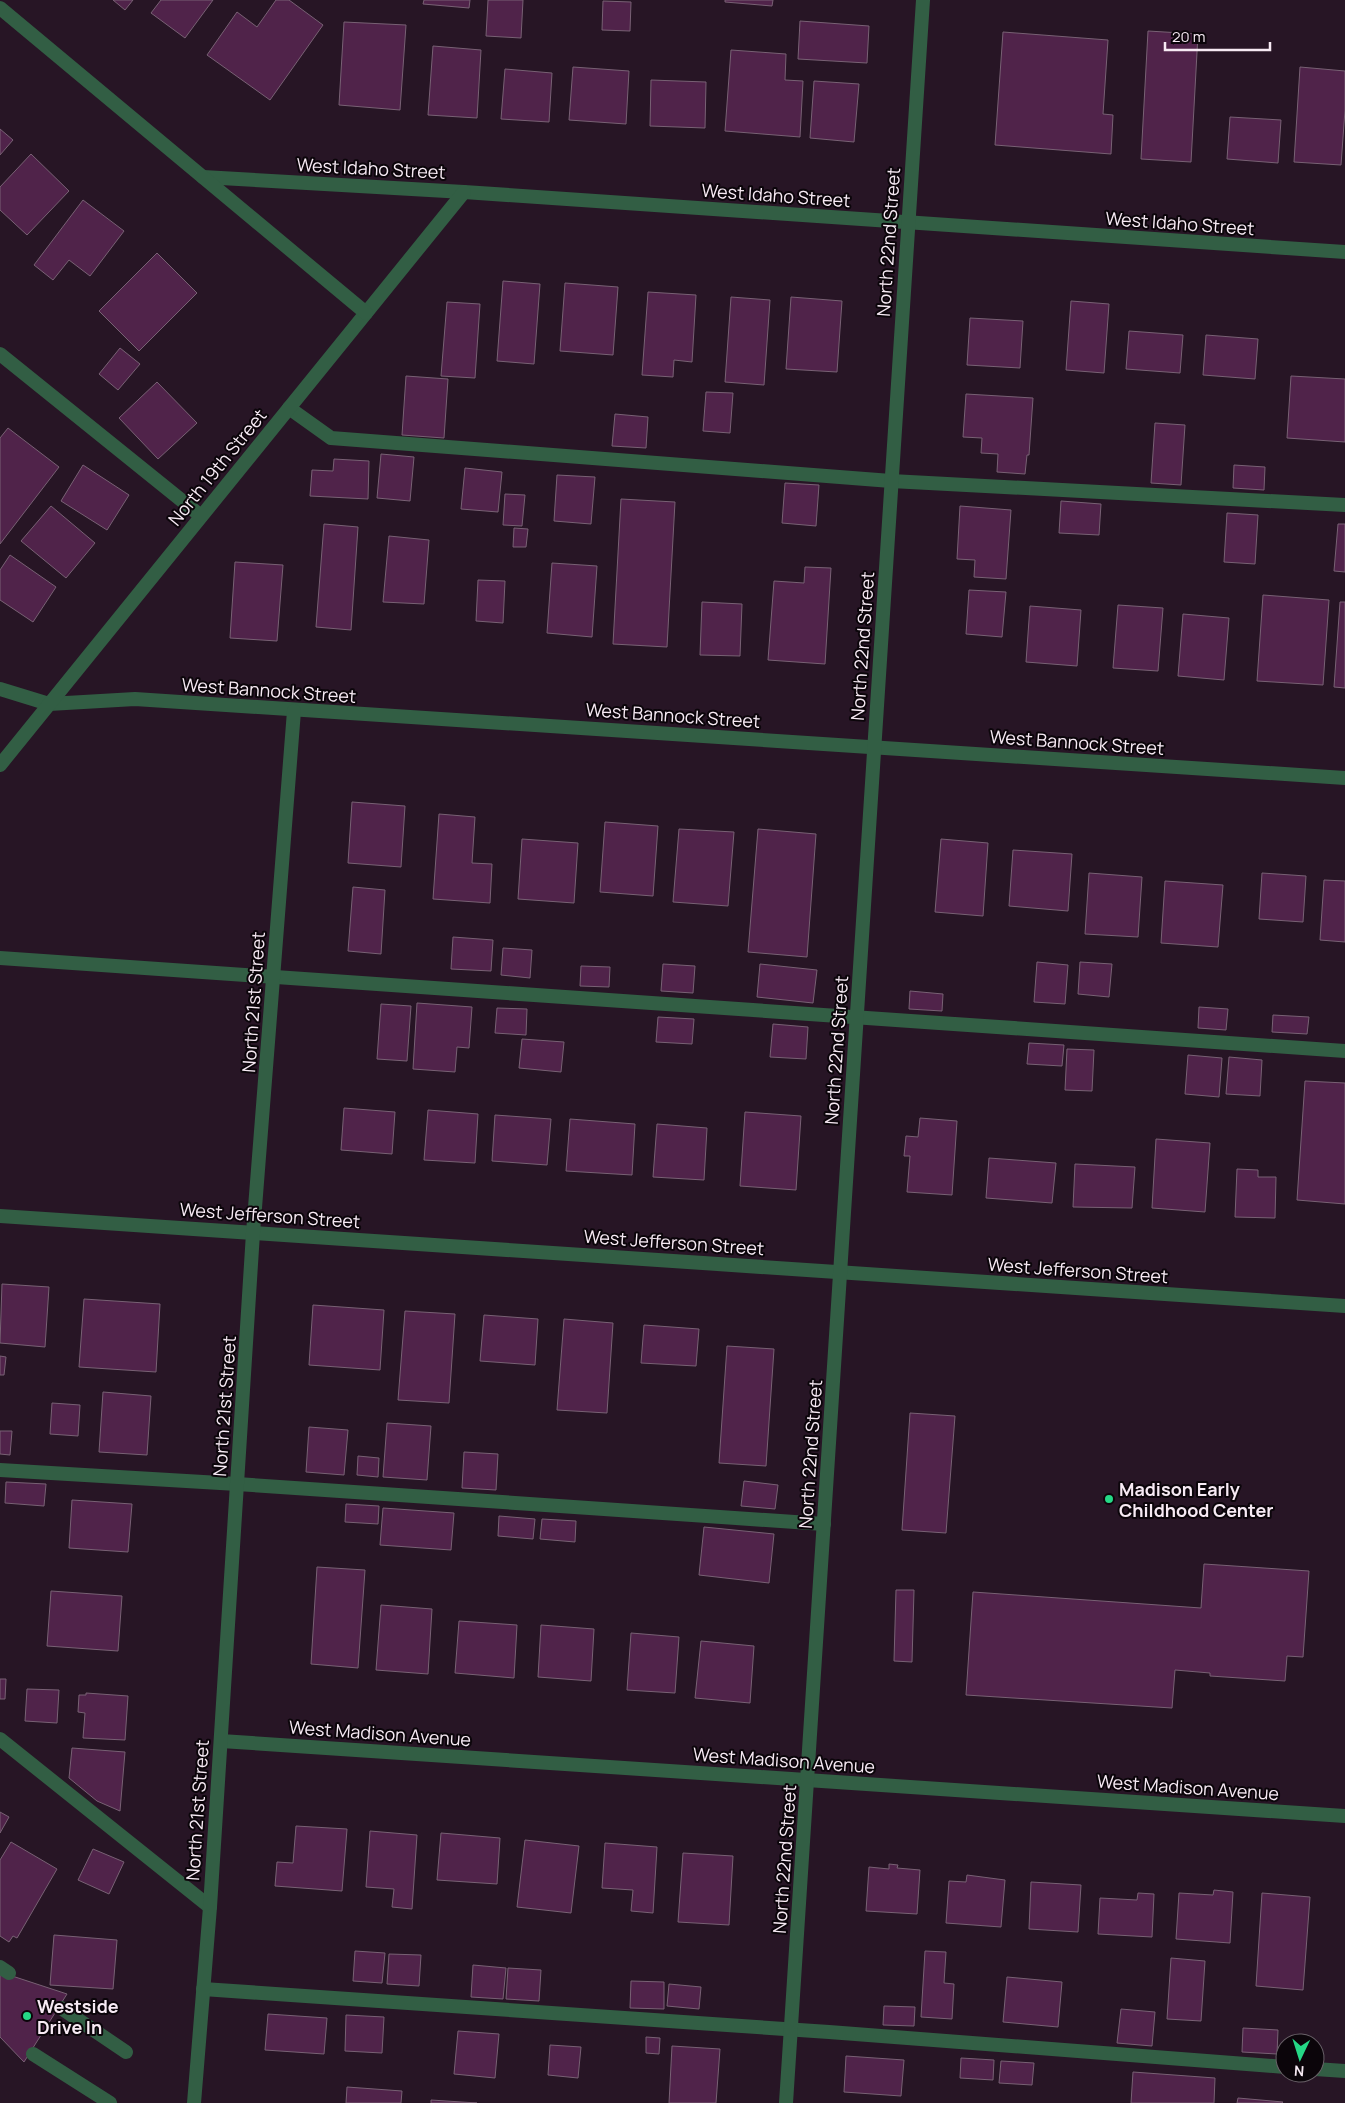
<svg xmlns="http://www.w3.org/2000/svg" width="1345" height="2103" font-family="Manrope,sans-serif">
  <style>
    .building { fill: #50234a; stroke: #786174 }
    .lines { fill: none; stroke-linecap: round; stroke-linejoin: round }
    .service { stroke: #325e44; stroke-width: 14 }
    .minor { stroke: #325e44; stroke-width: 14 }
    .tertiary { stroke: #325e44; stroke-width: 14 }
    .poi-dot { fill: #25d886; stroke: #0b050a; stroke-width: 2 }
    .labels { text-anchor: middle; dominant-baseline: central; stroke-width: 4; stroke-linejoin: round; paint-order: stroke }
    .street-label { font-size: 18px; fill: #f7eaf4; stroke: #0b050a }
    .poi-label { font-size: 18px; font-weight: bold; fill: #f7eaf4; stroke: #0b050a; text-anchor: start }
  </style>
  <rect width="100%" height="100%" fill="#271525"/>
  <g class="building">
    <path d="M113,0H133L125,10Z"/>
    <path d="M161,0H213L185,38L151,13Z"/>
    <path d="M276,0H289L323,25L270,100L207,55L237,12L257,27Z"/>
    <path d="M424,0H470L469,8L423,4Z"/>
    <path d="M488,0H523L521,38L486,36Z"/>
    <path d="M725,0H773L772,6L725,2Z"/>
    <path d="M603,1L631,2L630,31L602,30Z"/>
    <path d="M800,21L869,26L867,63L798,59Z"/>
    <path d="M344,22L406,25L400,110L339,105Z"/>
    <path d="M1148,31L1198,34L1191,162L1141,159Z"/>
    <path d="M1003,32L1108,40L1103,114L1113,115L1111,154L995,145Z"/>
    <path d="M433,46L481,50L477,118L428,115Z"/>
    <path d="M731,50L786,54L785,80L803,81L800,137L725,131Z"/>
    <path d="M573,67L629,71L626,124L569,120Z"/>
    <path d="M1300,67L1345,71V110L1341,165L1294,162Z"/>
    <path d="M505,69L552,73L549,122L501,119Z"/>
    <path d="M651,80L706,82L705,128L650,126Z"/>
    <path d="M814,81L859,84L854,142L810,138Z"/>
    <path d="M1230,117L1281,120L1278,163L1227,159Z"/>
    <path d="M0,129L13,140L0,155Z"/>
    <path d="M31,154L69,191L27,235L0,210V187Z"/>
    <path d="M83,200L124,231L90,276L69,260L53,280L34,265Z"/>
    <path d="M157,253L197,293L139,351L99,311Z"/>
    <path d="M503,281L540,284L534,364L497,361Z"/>
    <path d="M565,283L618,287L613,355L560,351Z"/>
    <path d="M648,292L696,295L692,362L674,360L673,377L642,375Z"/>
    <path d="M731,297L770,300L764,385L725,382Z"/>
    <path d="M791,297L842,301L837,372L786,369Z"/>
    <path d="M1071,301L1109,304L1104,373L1066,370Z"/>
    <path d="M447,302L480,304L475,378L441,376Z"/>
    <path d="M970,318L1023,321L1020,368L967,365Z"/>
    <path d="M1129,331L1183,335L1180,373L1126,369Z"/>
    <path d="M1206,335L1258,339L1255,379L1203,375Z"/>
    <path d="M120,348L140,364L118,390L99,374Z"/>
    <path d="M406,376L448,379L444,438L402,435Z"/>
    <path d="M1291,376L1345,379V442L1287,438Z"/>
    <path d="M157,382L197,423L158,459L119,418Z"/>
    <path d="M706,392L733,393L730,433L703,431Z"/>
    <path d="M966,394L1033,398L1029,455H1027L1025,474L997,472L998,454L981,453L982,438L963,437Z"/>
    <path d="M615,414L648,417L646,448L612,446Z"/>
    <path d="M1155,423L1185,425L1181,485L1151,483Z"/>
    <path d="M8,428L59,467L0,544V438Z"/>
    <path d="M381,454L414,457L410,501L377,498Z"/>
    <path d="M334,459L369,461L368,499L310,496L312,470L333,471Z"/>
    <path d="M83,465L129,495L107,530L61,501Z"/>
    <path d="M1234,465L1265,467L1264,490L1233,488Z"/>
    <path d="M465,468L502,472L498,512L461,509Z"/>
    <path d="M557,475L595,477L591,524L554,521Z"/>
    <path d="M785,483L819,485L816,526L782,523Z"/>
    <path d="M505,494L525,495L522,526L503,525Z"/>
    <path d="M621,499L675,502L667,647L613,644Z"/>
    <path d="M1061,501L1101,504L1099,535L1059,533Z"/>
    <path d="M51,506L95,543L66,578L21,541Z"/>
    <path d="M960,506L1011,510L1006,579L974,577L975,560L957,559Z"/>
    <path d="M1227,513L1258,515L1255,564L1224,562Z"/>
    <path d="M324,524L358,527L351,630L316,627Z"/>
    <path d="M1338,524H1345V572L1334,571Z"/>
    <path d="M514,528L528,529L526,547H513Z"/>
    <path d="M389,536L429,540L424,604L383,602Z"/>
    <path d="M10,555L56,587L33,622L0,600V570Z"/>
    <path d="M235,562L283,565L277,641L230,638Z"/>
    <path d="M552,563L597,566L592,637L547,633Z"/>
    <path d="M805,567L831,568L825,664L768,660L774,581L804,583Z"/>
    <path d="M478,580L505,581L503,623L476,621Z"/>
    <path d="M969,590L1006,592L1002,637L966,634Z"/>
    <path d="M1263,595L1329,600L1323,685L1257,681Z"/>
    <path d="M702,602L742,604L740,656L700,655Z"/>
    <path d="M1340,602H1345V688L1334,687Z"/>
    <path d="M1118,605L1163,608L1158,671L1113,668Z"/>
    <path d="M1030,606L1081,610L1077,666L1026,662Z"/>
    <path d="M1183,614L1229,618L1224,680L1178,676Z"/>
    <path d="M352,802L405,806L401,867L348,863Z"/>
    <path d="M439,814L475,817L472,863L492,864L490,903L433,899Z"/>
    <path d="M605,822L658,826L653,896L600,892Z"/>
    <path d="M679,829L734,832L728,906L673,902Z"/>
    <path d="M758,829L816,834L807,957L748,952Z"/>
    <path d="M522,839L578,843L574,903L518,899Z"/>
    <path d="M941,839L988,843L983,916L935,912Z"/>
    <path d="M1013,850L1072,854L1068,911L1009,906Z"/>
    <path d="M1089,873L1142,877L1138,937L1085,934Z"/>
    <path d="M1262,873L1306,876L1303,922L1259,919Z"/>
    <path d="M1324,880L1345,881V942L1320,940Z"/>
    <path d="M1165,881L1223,885L1218,947L1161,943Z"/>
    <path d="M353,887L385,890L381,954L348,951Z"/>
    <path d="M453,937L493,940L491,971L451,969Z"/>
    <path d="M503,948L532,950L530,978L501,975Z"/>
    <path d="M1037,962L1068,965L1065,1004L1034,1002Z"/>
    <path d="M1080,962L1112,964L1109,997L1078,994Z"/>
    <path d="M663,964L695,966L693,993L661,991Z"/>
    <path d="M760,964L817,970L813,1003L757,997Z"/>
    <path d="M581,966L610,967L609,987L580,986Z"/>
    <path d="M910,991L943,994L942,1011L909,1009Z"/>
    <path d="M417,1003L472,1007L469,1048L457,1047L455,1072L413,1069Z"/>
    <path d="M381,1004L411,1006L407,1061L377,1059Z"/>
    <path d="M1199,1007L1228,1009L1226,1030L1198,1028Z"/>
    <path d="M497,1008L527,1009L526,1035L495,1033Z"/>
    <path d="M1273,1015L1309,1017L1307,1034L1272,1032Z"/>
    <path d="M658,1017L694,1019L692,1044L656,1042Z"/>
    <path d="M773,1024L808,1027L806,1059L770,1057Z"/>
    <path d="M522,1039L564,1042L561,1072L519,1068Z"/>
    <path d="M1029,1043L1064,1045L1062,1066L1027,1064Z"/>
    <path d="M1067,1049L1094,1050L1092,1091L1065,1090Z"/>
    <path d="M1188,1055L1222,1058L1219,1097L1185,1094Z"/>
    <path d="M1229,1057L1262,1060L1260,1096L1226,1094Z"/>
    <path d="M1305,1081L1345,1083V1204L1297,1200Z"/>
    <path d="M344,1108L395,1112L392,1154L341,1150Z"/>
    <path d="M428,1110L478,1114L475,1163L424,1160Z"/>
    <path d="M745,1112L801,1116L796,1190L740,1186Z"/>
    <path d="M495,1115L551,1119L547,1165L492,1161Z"/>
    <path d="M920,1118L957,1121L952,1195L907,1192L910,1156H904L906,1136L918,1137Z"/>
    <path d="M570,1119L635,1124L632,1175L566,1171Z"/>
    <path d="M657,1124L707,1128L704,1180L653,1177Z"/>
    <path d="M1156,1139L1210,1143L1205,1212L1152,1208Z"/>
    <path d="M989,1158L1056,1163L1052,1203L986,1198Z"/>
    <path d="M1075,1164L1135,1167L1132,1208L1073,1207Z"/>
    <path d="M1237,1169L1258,1170V1177H1276L1275,1218L1235,1217Z"/>
    <path d="M2,1284L49,1287L45,1347L0,1343Z"/>
    <path d="M84,1299L160,1304L156,1372L79,1367Z"/>
    <path d="M313,1305L384,1310L380,1370L309,1365Z"/>
    <path d="M405,1311L455,1314L449,1403L398,1400Z"/>
    <path d="M484,1315L538,1319L535,1365L480,1361Z"/>
    <path d="M564,1319L613,1323L607,1413L557,1410Z"/>
    <path d="M644,1325L699,1329L696,1366L641,1363Z"/>
    <path d="M727,1346L774,1349L766,1466L719,1463Z"/>
    <path d="M0,1356L6,1357L4,1375H0Z"/>
    <path d="M103,1392L151,1396L147,1455L99,1452Z"/>
    <path d="M52,1403L80,1405L78,1436L50,1434Z"/>
    <path d="M910,1413L955,1416L946,1533L902,1530Z"/>
    <path d="M387,1423L431,1426L427,1480L383,1477Z"/>
    <path d="M309,1427L348,1430L344,1475L306,1472Z"/>
    <path d="M0,1431H12L10,1455L0,1454Z"/>
    <path d="M464,1452L498,1454L496,1490L462,1488Z"/>
    <path d="M358,1456L379,1458L378,1477L357,1475Z"/>
    <path d="M744,1481L778,1485L775,1509L741,1506Z"/>
    <path d="M6,1482L46,1484L44,1506L5,1503Z"/>
    <path d="M72,1500L132,1504L128,1552L69,1548Z"/>
    <path d="M346,1504L379,1506L378,1524L345,1522Z"/>
    <path d="M383,1508L454,1513L451,1550L380,1545Z"/>
    <path d="M499,1516L535,1519L533,1539L498,1536Z"/>
    <path d="M542,1519L576,1521L575,1542L540,1539Z"/>
    <path d="M704,1527L774,1534L769,1583L699,1575Z"/>
    <path d="M1204,1564L1309,1571L1303,1657L1287,1656L1285,1681L1210,1676V1673L1175,1670L1172,1708L966,1695L973,1592L1201,1608Z"/>
    <path d="M317,1567L365,1570L358,1668L311,1664Z"/>
    <path d="M896,1590H914L912,1662L894,1661Z"/>
    <path d="M51,1591L122,1596L118,1651L47,1646Z"/>
    <path d="M381,1605L432,1609L428,1674L376,1670Z"/>
    <path d="M459,1621L517,1625L514,1678L455,1673Z"/>
    <path d="M541,1625L594,1629L591,1681L538,1677Z"/>
    <path d="M631,1633L679,1637L675,1693L627,1690Z"/>
    <path d="M701,1641L754,1646L750,1703L695,1698Z"/>
    <path d="M0,1679H6L5,1699H0Z"/>
    <path d="M27,1689L59,1690L57,1723L25,1721Z"/>
    <path d="M86,1693L128,1696L125,1740L83,1738L85,1713L78,1712L79,1695H86Z"/>
    <path d="M72,1748L125,1752L120,1811L97,1801L69,1778Z"/>
    <path d="M0,1812L9,1817L0,1833Z"/>
    <path d="M296,1826L347,1829L342,1891L275,1886L277,1862L293,1863Z"/>
    <path d="M370,1831L417,1835L412,1909L392,1907L394,1889L366,1887Z"/>
    <path d="M441,1833L500,1838L497,1884L437,1880Z"/>
    <path d="M525,1840L579,1846L571,1913L517,1907Z"/>
    <path d="M11,1842L57,1869L17,1938L13,1936L9,1942L0,1936V1860Z"/>
    <path d="M605,1843L657,1847L653,1913L631,1911L633,1890L602,1888Z"/>
    <path d="M93,1849L124,1862L109,1894L78,1880Z"/>
    <path d="M683,1853L733,1856L729,1925L678,1922Z"/>
    <path d="M889,1864L898,1865L897,1868L920,1870L917,1914L866,1911L869,1867L889,1869Z"/>
    <path d="M967,1875L1005,1880L1001,1927L946,1923L949,1881L966,1882Z"/>
    <path d="M1031,1882L1081,1885L1078,1932L1029,1929Z"/>
    <path d="M1214,1890L1233,1892L1230,1943L1176,1939L1179,1893L1213,1895Z"/>
    <path d="M1138,1893L1154,1894L1152,1937L1098,1934L1100,1898L1137,1900Z"/>
    <path d="M1262,1893L1310,1897L1303,1990L1256,1986Z"/>
    <path d="M54,1935L117,1940L113,1989L50,1985Z"/>
    <path d="M355,1951L385,1953L382,1983L353,1981Z"/>
    <path d="M925,1951L946,1952L944,1983L954,1984L952,2019L921,2017Z"/>
    <path d="M389,1954L421,1955L419,1986L387,1984Z"/>
    <path d="M1171,1958L1205,1961L1201,2021L1167,2019Z"/>
    <path d="M473,1965L506,1968L503,1999L471,1997Z"/>
    <path d="M508,1968L541,1970L539,2001L506,1999Z"/>
    <path d="M0,1972L67,1994L24,2062L0,2037Z"/>
    <path d="M1007,1977L1062,1982L1058,2027L1003,2022Z"/>
    <path d="M631,1981L664,1982V2009L630,2008Z"/>
    <path d="M669,1984L701,1987L699,2009L667,2006Z"/>
    <path d="M884,2006L915,2007L914,2026L883,2025Z"/>
    <path d="M1121,2009L1155,2012L1152,2046L1117,2043Z"/>
    <path d="M268,2014L327,2018L324,2054L265,2050Z"/>
    <path d="M346,2015L384,2017L382,2053L345,2051Z"/>
    <path d="M1243,2028L1278,2030L1277,2054L1242,2052Z"/>
    <path d="M458,2031L499,2034L495,2078L454,2074Z"/>
    <path d="M646,2037L660,2038L659,2054L646,2053Z"/>
    <path d="M550,2045L581,2047L578,2078L548,2075Z"/>
    <path d="M672,2046L720,2049L716,2103H669Z"/>
    <path d="M846,2056L904,2060L901,2096L844,2092Z"/>
    <path d="M961,2058L994,2060L993,2080L960,2078Z"/>
    <path d="M1001,2061L1034,2063L1032,2085L999,2083Z"/>
    <path d="M1133,2072L1215,2078L1214,2103H1131Z"/>
    <path d="M347,2087L402,2091L401,2103H346Z"/>
    <path d="M1238,2098L1283,2102L1282,2103H1237Z"/>
    <path d="M431,2100L477,2103H431Z"/>
  </g>
  <g class="lines">
    <g class="service">
      <path d="M0,354L201,516"/>
      <path d="M289,408L331,438L891,481L1345,505"/>
      <path d="M0,958L1345,1051"/>
      <path d="M237,1484L824,1524"/>
      <path d="M0,1967L9,1973"/>
      <path d="M203,1989L829,2032L1285,2067"/>
      <path d="M61,2008L126,2052"/>
      <path d="M33,2054L110,2103"/>
      <path d="M1315,2069L1345,2071"/>
    </g>
    <g class="minor">
      <path d="M203,177L464,192L1345,252"/>
      <path d="M0,689L49,704L135,699L1345,778"/>
      <path d="M0,765L464,192"/>
      <path d="M0,1216L1345,1306"/>
      <path d="M0,1470L237,1484"/>
      <path d="M0,1739L210,1907"/>
      <path d="M221,1741L1345,1816"/>
      <path d="M194,2103L210,1907L253,1233L294,711"/>
      <path d="M786,2103L923,0"/>
    </g>
    <path class="tertiary" d="M0,8L366,313"/>
  </g>
  <g class="poi-dot">
    <circle cx="1109" cy="1499" r="5"/>
    <circle cx="27" cy="2016" r="5"/>
  </g>
  <g class="labels">
    <g class="street-label">
      <text transform="translate(371 168) rotate(3)">West Idaho Street</text>
      <text transform="translate(776 195) rotate(4)">West Idaho Street</text>
      <text transform="translate(1180 223) rotate(4)">West Idaho Street</text>
      <text transform="translate(888 242) rotate(-86)">North 22nd Street</text>
      <text transform="translate(217 467) rotate(-51)">North 19th Street</text>
      <text transform="translate(862 646) rotate(-86)">North 22nd Street</text>
      <text transform="translate(269 690) rotate(4)">West Bannock Street</text>
      <text transform="translate(673 715) rotate(4)">West Bannock Street</text>
      <text transform="translate(1077 742) rotate(4)">West Bannock Street</text>
      <text transform="translate(253 1002) rotate(-86)">North 21st Street</text>
      <text transform="translate(836 1050) rotate(-86)">North 22nd Street</text>
      <text transform="translate(270 1215) rotate(4)">West Jefferson Street</text>
      <text transform="translate(674 1242) rotate(4)">West Jefferson Street</text>
      <text transform="translate(1078 1270) rotate(4)">West Jefferson Street</text>
      <text transform="translate(224 1406) rotate(-86)">North 21st Street</text>
      <text transform="translate(810 1454) rotate(-86)">North 22nd Street</text>
      <text transform="translate(380 1733) rotate(4)">West Madison Avenue</text>
      <text transform="translate(784 1760) rotate(4)">West Madison Avenue</text>
      <text transform="translate(1188 1787) rotate(4)">West Madison Avenue</text>
      <text transform="translate(197 1810) rotate(-86)">North 21st Street</text>
      <text transform="translate(784 1859) rotate(-86)">North 22nd Street</text>
    </g>
    <g class="poi-label">
      <text x="1119" y="1489">Madison Early<tspan x="1119" dy="21">Childhood Center</tspan></text>
      <text x="37" y="2006">Westside<tspan x="37" dy="21">Drive In</tspan></text>
    </g>
  </g>
  <g transform="translate(1300 2058) rotate(184)"><circle r="24" fill="#0b050a" stroke="#696168"/>
  <path d="M0-4L9 19L0 12L-9 19Z" fill="#25d886"/>
  <text y="-8" font-size="14" font-weight="bold" text-anchor="middle" fill="#f7eaf4">N</text>
  </g>
  <path d="M1165 42v8h105v-8" fill="none" stroke="#f7eaf4" stroke-width="2.5"/>
  <text x="1172" y="42" font-size="15" fill="#f7eaf4" stroke="#0b050a" stroke-width="4" paint-order="stroke">20 m</text>
</svg>
